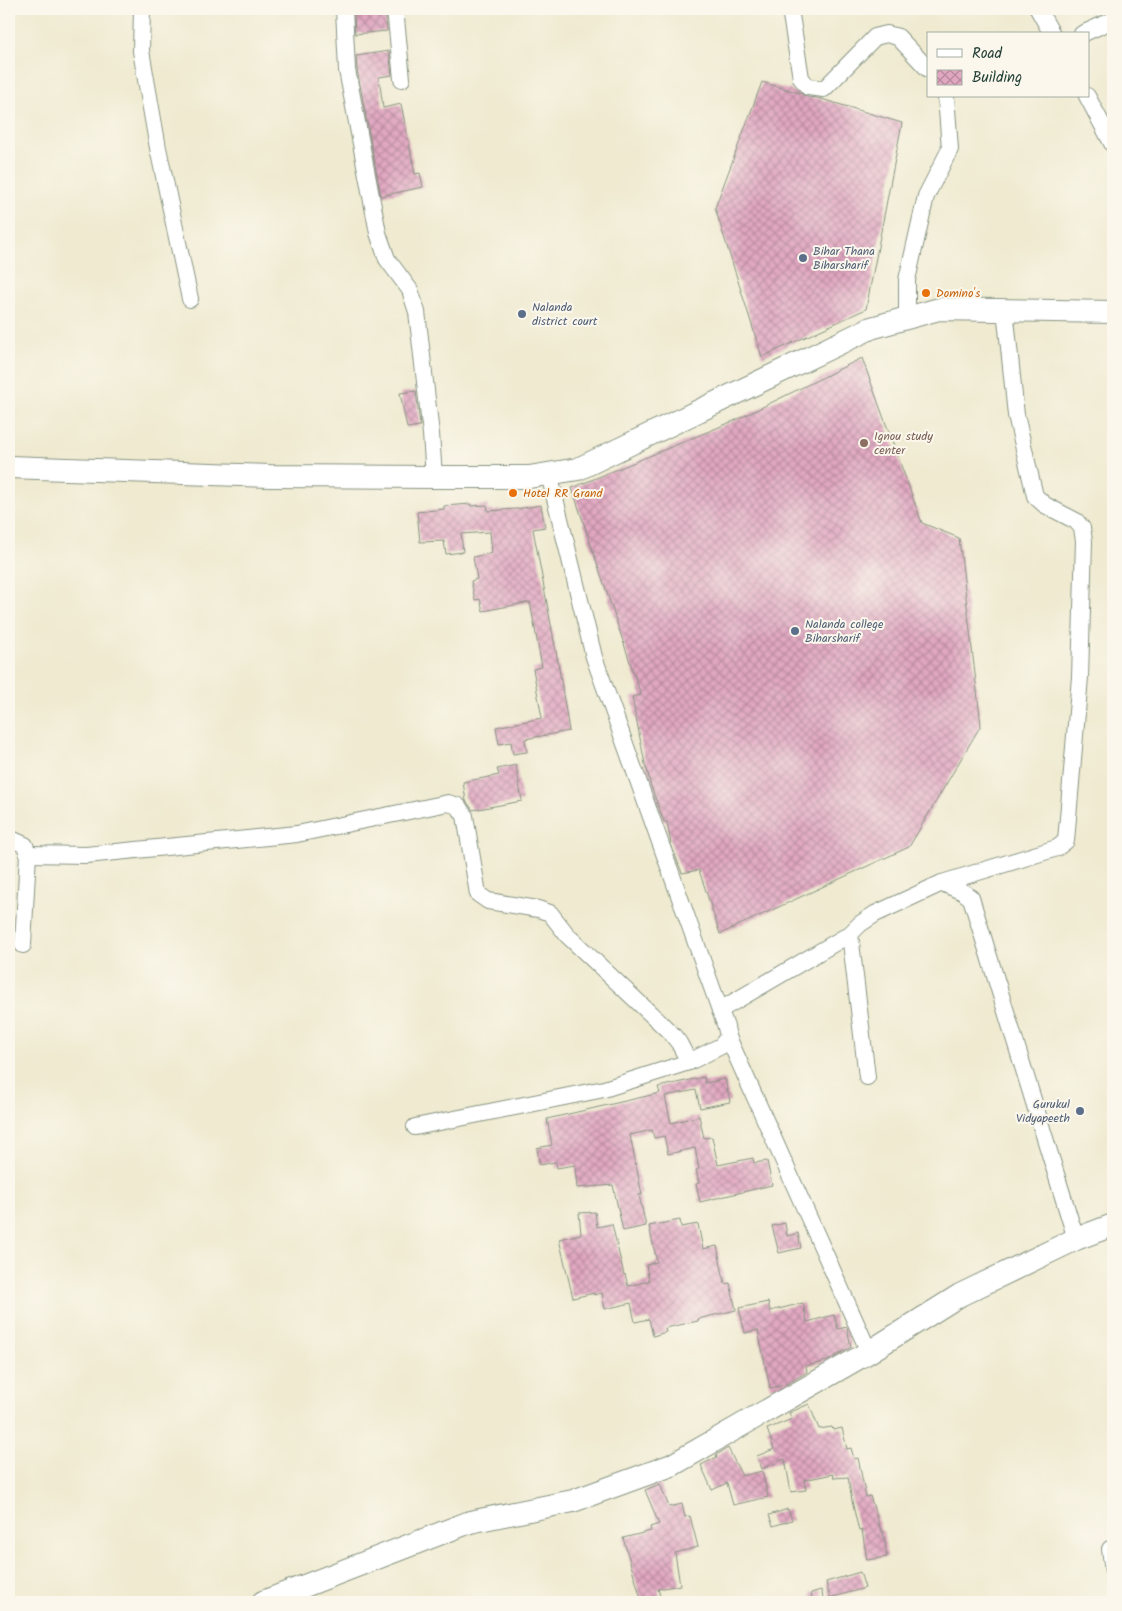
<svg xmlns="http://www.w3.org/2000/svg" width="1122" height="1611" font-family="Kalam,sans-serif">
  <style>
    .building { fill: url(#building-cross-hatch) }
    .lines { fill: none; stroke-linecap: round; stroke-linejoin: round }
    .street-casing { stroke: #879482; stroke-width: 18 }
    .secondary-casing { stroke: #879482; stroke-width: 24 }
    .street { stroke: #fff; stroke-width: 16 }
    .secondary { stroke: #fff; stroke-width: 22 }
    .service-dot { fill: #5c6f8a; stroke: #fbf7ec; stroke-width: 2 }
    .food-dot { fill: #e8710a; stroke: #fbf7ec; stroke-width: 2 }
    .education-dot { fill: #8d6e63; stroke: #fbf7ec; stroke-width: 2 }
    .labels { text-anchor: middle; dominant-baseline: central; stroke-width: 4; stroke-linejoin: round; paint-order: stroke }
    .service-label { font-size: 12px; fill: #4e5e75; stroke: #fbf7ec; text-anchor: start }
    .food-label { font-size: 12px; fill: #c56008; stroke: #fbf7ec; text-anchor: start }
    .education-label { font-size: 12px; fill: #785e54; stroke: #fbf7ec; text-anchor: start }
  </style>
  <defs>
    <pattern id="building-cross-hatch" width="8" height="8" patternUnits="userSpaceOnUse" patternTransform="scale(1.25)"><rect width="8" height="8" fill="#e1a7c1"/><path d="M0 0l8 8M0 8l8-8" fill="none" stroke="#b6899e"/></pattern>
  </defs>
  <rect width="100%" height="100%" fill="#fbf7ec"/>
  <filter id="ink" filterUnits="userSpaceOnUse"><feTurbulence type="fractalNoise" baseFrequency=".02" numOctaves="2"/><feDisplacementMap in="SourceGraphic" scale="10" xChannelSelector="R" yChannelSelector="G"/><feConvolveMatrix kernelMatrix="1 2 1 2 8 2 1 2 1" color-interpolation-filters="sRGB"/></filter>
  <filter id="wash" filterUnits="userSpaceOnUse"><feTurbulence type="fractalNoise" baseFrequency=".0096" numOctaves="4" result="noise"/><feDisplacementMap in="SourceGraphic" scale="20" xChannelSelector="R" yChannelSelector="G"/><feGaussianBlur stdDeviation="1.12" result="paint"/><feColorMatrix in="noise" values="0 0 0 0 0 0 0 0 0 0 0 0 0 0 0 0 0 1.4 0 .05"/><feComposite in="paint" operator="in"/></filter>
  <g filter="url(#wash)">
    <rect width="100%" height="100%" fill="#efead0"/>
    <g id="blocks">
      <g class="building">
        <path d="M385,10L387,31L355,34L354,13Z"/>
        <path d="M389,51L392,75L379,77L383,108L401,104L415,174L420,173L423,187L381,196L357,69L356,56Z"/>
        <path d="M762,82L800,93L807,97L818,98L902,123L866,309L762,357L715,208Z"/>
        <path d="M862,358L922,523L959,538L981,725L909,847L720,934L699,870L682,873L671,844L667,822H664L650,783L647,769H646L632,697L641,695L572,488L736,420Z"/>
        <path d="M416,391L420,426L407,428L400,393Z"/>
        <path d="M471,504V506L487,505L488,511L516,509L541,505L545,527L533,529L558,662L569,731L525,739L527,752L513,754L511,742L499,744L496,727L542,718L533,669L542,667L530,602L483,611L480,599L475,600L471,581L477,579L473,557L492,553L490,532L461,534L463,552L446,554L444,541L420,542L417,512L444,509V506Z"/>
        <path d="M516,765L522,801L473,810L466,801L463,782L499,775L497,769Z"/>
        <path d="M704,1077L705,1083L725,1079L730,1102L700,1108L696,1090L665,1096L671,1123L699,1116L704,1138L712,1137L718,1165L753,1158L754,1163L767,1161L772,1185L700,1202L696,1184L699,1183L696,1170L699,1169L695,1148L668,1154L664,1136L654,1138L652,1130L630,1135L642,1195H639L646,1226L623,1231L613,1185L577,1188L575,1165L557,1168L556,1162L540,1165L537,1148L552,1145L547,1119L660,1093L658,1087Z"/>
        <path d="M595,1212L597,1227L612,1224L624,1275L625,1274L628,1286L649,1281L646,1265L657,1262L649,1226L680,1220L681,1227L698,1224L703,1249L717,1246L725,1284L730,1283L736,1310L698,1319V1321L665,1328L666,1332L653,1336L649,1319L635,1322L631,1303L605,1309L602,1293L594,1295V1293L573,1298L559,1239L581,1234L579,1213Z"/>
        <path d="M785,1223L787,1236L798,1233L801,1248L779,1253L772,1226Z"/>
        <path d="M768,1302L770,1311L803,1303L807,1322L834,1315L838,1329L847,1327L851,1347L827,1361L806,1366L807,1372L785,1385L770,1388L758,1330L745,1333L739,1308Z"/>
        <path d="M809,1404L819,1429L832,1427L833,1430L842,1428L847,1449L851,1448L854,1459L858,1458L866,1497L870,1496L881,1531H883L887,1557L867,1560L862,1530L859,1531L852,1501L848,1477L834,1478L833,1474L804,1480L806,1490L791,1492L785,1459L762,1469L757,1456L774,1449L767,1429L792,1419L789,1413Z"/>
        <path d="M728,1448L742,1476L762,1471L768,1497L733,1505L727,1483L712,1490L701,1465L717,1457L716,1455Z"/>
        <path d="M660,1484L669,1507L682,1504L685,1517L690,1516L698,1547L675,1553L680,1585L658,1589L661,1599L649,1602H642L623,1538L651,1531L650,1527L659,1524L645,1490Z"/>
        <path d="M788,1509L792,1520L773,1526L769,1515Z"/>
        <path d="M860,1572L865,1588L830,1598L826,1582Z"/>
        <path d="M821,1590L824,1601L813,1602L811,1593Z"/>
      </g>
    </g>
  </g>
  <g filter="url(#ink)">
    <use href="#blocks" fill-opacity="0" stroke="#879482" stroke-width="1"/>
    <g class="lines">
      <defs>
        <g id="street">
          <path d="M142,9L141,51L158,148L190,299"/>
          <path d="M344,9L347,70L378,233L387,259L410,290L417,312L431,434L434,477"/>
          <path d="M395,9L402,79"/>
          <path d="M790,9L801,78L808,87L824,89L875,37L887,34L898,37L928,69"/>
          <path d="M1038,9L1052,34"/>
          <path d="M1082,34L1113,20"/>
          <path d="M1087,96L1113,145"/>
          <path d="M907,318V280L926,196L950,149L946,96"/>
          <path d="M9,838L25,845L28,854L23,945"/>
          <path d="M28,854L86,855L297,834L448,803L458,806L465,816L478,894L488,901L538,909L550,913L568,936L672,1034L679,1043L689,1062"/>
          <path d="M942,883L963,892L971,898L1076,1239"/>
          <path d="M850,934L867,1077"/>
          <path d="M720,1010L850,934L860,924L875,914L942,883L1057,848L1066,841L1080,677L1084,541L1082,528L1076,521L1045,505L1035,496L1016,415L1005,309"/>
          <path d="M728,1037L869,1352"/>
          <path d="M415,1127L604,1089L689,1062L721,1046L728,1037L726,1027L594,657L549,474"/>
          <path d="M1110,1549L1113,1571"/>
        </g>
        <g id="secondary">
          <path d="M9,467L270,476L434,477H529L578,469L871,328L939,309L1113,312"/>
          <path d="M263,1602L470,1522L573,1501L672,1465L869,1352L960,1295L1076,1239L1113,1225"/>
        </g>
      </defs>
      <use href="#street" class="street-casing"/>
      <use href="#secondary" class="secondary-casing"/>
      <use href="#street" class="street"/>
      <use href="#secondary" class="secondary"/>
    </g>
  </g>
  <g class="service-dot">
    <circle cx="803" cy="258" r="5"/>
    <circle cx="522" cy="314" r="5"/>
    <circle cx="795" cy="631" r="5"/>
    <circle cx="1080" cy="1111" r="5"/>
  </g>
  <g class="food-dot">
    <circle cx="926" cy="293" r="5"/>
    <circle cx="513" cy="493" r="5"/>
  </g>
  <circle class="education-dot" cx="864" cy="443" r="5"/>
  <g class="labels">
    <g class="service-label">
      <text x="813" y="251">Bihar Thana<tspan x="813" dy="14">Biharsharif</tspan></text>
      <text x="532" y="307">Nalanda<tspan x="532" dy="14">district court</tspan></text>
      <text x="805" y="624">Nalanda college<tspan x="805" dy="14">Biharsharif</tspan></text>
      <text x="1070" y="1104" text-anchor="end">Gurukul<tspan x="1070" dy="14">Vidyapeeth</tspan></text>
    </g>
    <g class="food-label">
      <text x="936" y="293">Domino's</text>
      <text x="523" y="493">Hotel RR Grand</text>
    </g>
    <g class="education-label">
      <text x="874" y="436">Ignou study<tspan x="874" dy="14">center</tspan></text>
    </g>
  </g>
  <rect width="1122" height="1611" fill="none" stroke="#fbf7ec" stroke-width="30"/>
  <rect x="927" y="32" width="162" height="65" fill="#fbf7ec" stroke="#a3ada2"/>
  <rect x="937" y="49" width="25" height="8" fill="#ffffff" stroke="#a3ada2"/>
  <text x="972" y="58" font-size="15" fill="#1f3d34">Road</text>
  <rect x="937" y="70" width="25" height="15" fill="url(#building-cross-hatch)" stroke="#a3ada2"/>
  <text x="972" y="82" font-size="15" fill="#1f3d34">Building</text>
</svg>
